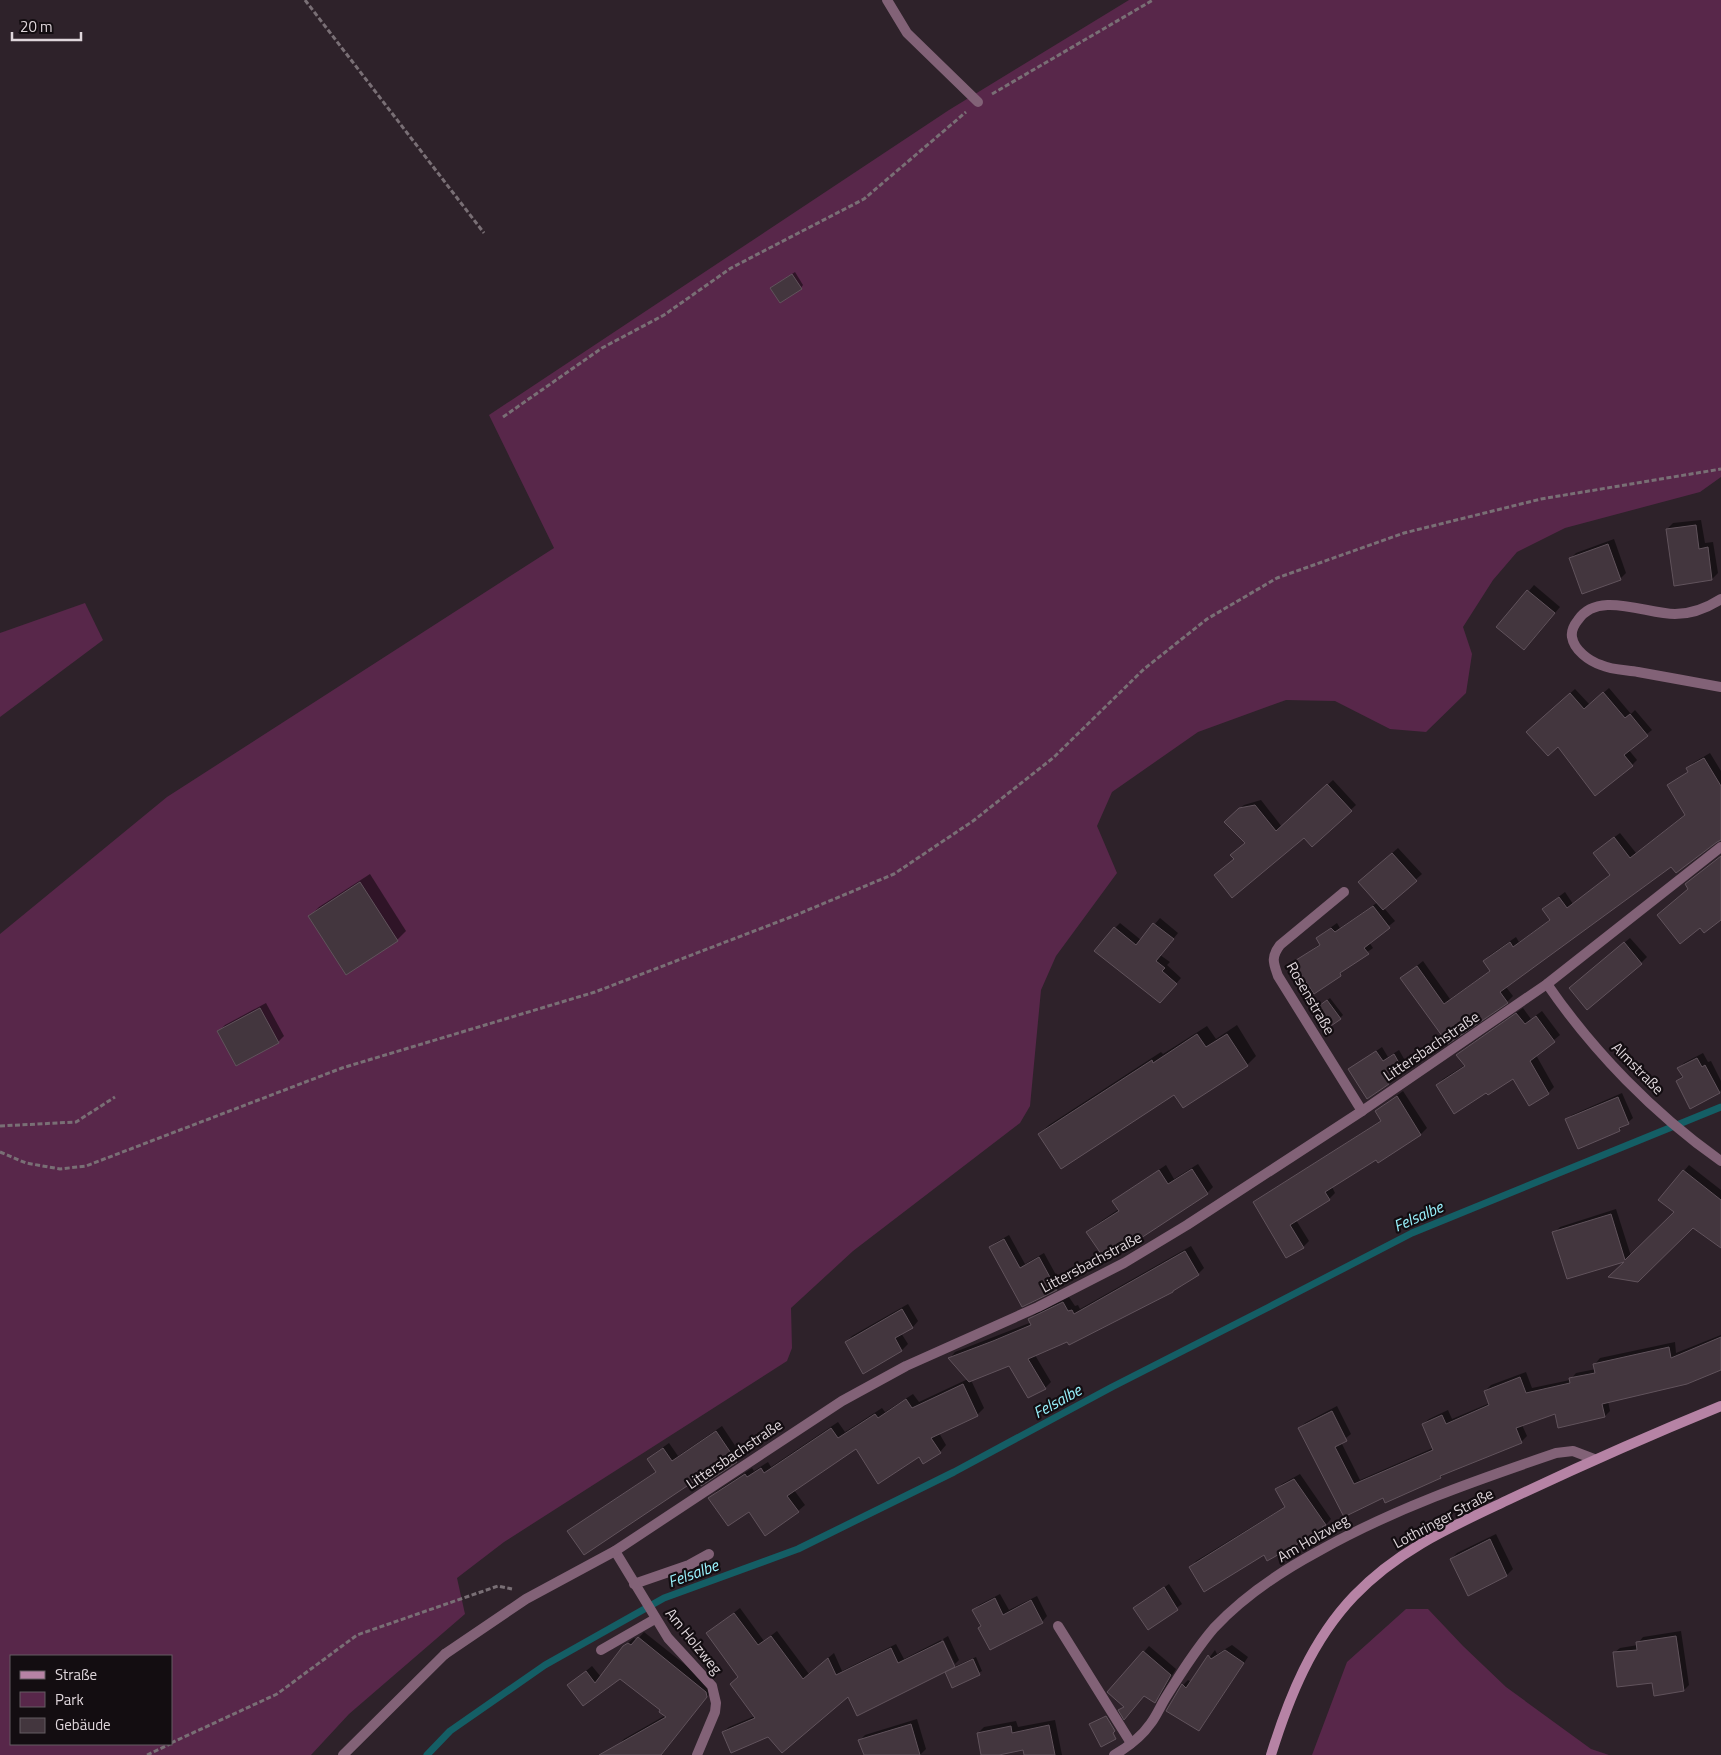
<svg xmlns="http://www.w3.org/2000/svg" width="1721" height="1755" font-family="'Titillium Web',sans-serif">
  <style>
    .green { fill: #58274a; fill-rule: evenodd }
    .shadow { fill: #0007 }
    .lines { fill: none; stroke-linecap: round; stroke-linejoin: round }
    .stream { stroke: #145e65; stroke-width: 7 }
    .building { fill: #43363e; stroke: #61535c }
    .path { stroke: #796f75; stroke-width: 3; stroke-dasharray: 5 2.5; stroke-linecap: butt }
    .lane { stroke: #826277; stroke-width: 10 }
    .street { stroke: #826277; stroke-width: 10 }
    .secondary { stroke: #b683a5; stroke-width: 10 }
    .labels { text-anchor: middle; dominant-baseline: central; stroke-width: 4.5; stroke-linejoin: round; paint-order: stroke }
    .street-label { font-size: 15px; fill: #dfd6db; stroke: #130d11 }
    .water-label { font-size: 16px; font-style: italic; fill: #99f2fd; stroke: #130d11 }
  </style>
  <rect width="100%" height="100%" fill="#2e222a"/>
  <g class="green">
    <path d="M1129,0H1721V477L1700,492L1565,528L1517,552L1493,580L1463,627L1472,654L1466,693L1426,732L1390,729L1335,701L1286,700L1198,732L1112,792L1097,826L1117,873L1056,956L1041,990L1030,1106L1020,1123L853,1251L791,1308L792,1348L787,1361L504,1542L457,1578L465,1614L349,1714L311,1755H0V934L167,797L554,548L489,415L949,110ZM11,1656H171V1744H11Z"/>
    <path d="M85,603L103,640L0,717V633Z"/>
    <path d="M1406,1609H1428L1463,1646L1506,1687L1591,1749L1609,1755H1312L1347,1662Z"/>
  </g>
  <g class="shadow">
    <path d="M795,272L803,285L801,288L774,286Z"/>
    <path d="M1701,520L1705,543L1713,542L1718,573L1712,579L1667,529L1673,523Z"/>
    <path d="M1614,539L1626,573L1620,579L1570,559L1576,553Z"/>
    <path d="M1534,585L1560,607L1530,643L1498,627Z"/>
    <path d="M1609,688L1631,714L1635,710L1652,730L1628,749L1637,760L1632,765L1558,746L1533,727L1575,689L1590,705Z"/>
    <path d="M1710,753L1721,771V836L1672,865L1506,987L1513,996L1507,1002L1448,1042L1402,978L1423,961L1450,999L1491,970L1484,961L1490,955L1516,937L1519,942L1551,919L1549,904L1565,892L1573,904L1611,874L1600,848L1620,833L1636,853L1686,814L1669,785L1689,771L1688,769L1693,763Z"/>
    <path d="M1333,780L1356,805L1313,845L1304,837L1235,858L1247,842L1231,816L1244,805L1261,800L1282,827Z"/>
    <path d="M1398,848L1422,874L1384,908L1395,921L1369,942L1373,948L1345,968L1340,975L1295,962L1321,943L1318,938L1323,933L1337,923L1340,928L1378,902L1366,876Z"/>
    <path d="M370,874L406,931L397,940L310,916L319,907Z"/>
    <path d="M1160,918L1178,933L1160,955L1170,962L1167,965L1181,978L1165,996L1115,928L1120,923L1141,940Z"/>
    <path d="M1630,938L1647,957L1641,963L1576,983Z"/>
    <path d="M1330,998L1343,1015L1340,1018L1316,1009Z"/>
    <path d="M266,1003L284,1036L278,1042L219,1031L225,1025Z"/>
    <path d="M1523,1008L1531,1019L1542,1011L1560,1035L1536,1055L1554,1087L1548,1093L1514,1077L1437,1085L1443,1079L1465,1065L1458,1055L1464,1049Z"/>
    <path d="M1237,1025L1256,1056L1247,1065L1175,1093L1039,1134L1049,1125L1161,1052L1163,1054L1207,1026L1216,1039Z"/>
    <path d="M1382,1047L1388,1057L1399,1050L1407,1064L1392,1075L1393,1078L1388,1083L1350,1069Z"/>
    <path d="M1703,1053L1708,1062L1711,1061L1721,1081V1090L1719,1092L1677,1081L1683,1075L1679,1068L1684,1063Z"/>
    <path d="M1403,1091L1427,1128L1421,1134L1379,1161L1377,1158L1332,1187L1335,1193L1329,1199L1296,1220L1309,1241L1303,1247L1255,1203L1261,1197L1382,1120L1376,1111Z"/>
    <path d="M1622,1093L1633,1118L1619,1130L1567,1119L1572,1115Z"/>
    <path d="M1198,1164L1213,1187L1207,1193L1088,1232L1094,1226L1119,1209L1114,1201L1120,1196L1166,1165L1174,1179Z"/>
    <path d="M1689,1165L1721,1190V1247L1693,1226L1628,1259L1568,1278L1554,1233L1560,1227L1616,1209L1631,1256L1675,1212L1684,1171Z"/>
    <path d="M1009,1235L1025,1264L1044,1253L1061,1284L1056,1289L1022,1305L991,1248L995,1243Z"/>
    <path d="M1191,1246L1204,1268L1198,1274L1068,1340L1035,1355L1051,1382L1045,1388L1010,1364L971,1380L984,1408L977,1415L939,1433L946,1445L940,1452L919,1456L856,1447L794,1490L805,1505L798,1511L750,1510L710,1498L717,1491L752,1468L754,1471L768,1462L771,1467L838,1422L845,1432L882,1408L885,1412L913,1394L919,1402L968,1379L950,1358L955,1352L1032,1322L1030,1319L1036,1313L1069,1297L1075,1306L1078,1305L1080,1309Z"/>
    <path d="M908,1304L918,1321L913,1327L901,1333L908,1344L902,1350L864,1372L846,1342L852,1336Z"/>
    <path d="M1721,1335V1369L1608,1401L1610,1411L1605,1416L1556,1413L1522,1425L1527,1436L1521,1442L1445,1473L1441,1477L1385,1501L1383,1496L1344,1515L1300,1428L1305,1423L1337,1406L1351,1434L1341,1442L1360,1480L1433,1448L1423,1424L1429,1419L1448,1410L1452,1419L1490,1403L1485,1391L1491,1385L1526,1372L1532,1388L1570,1380L1576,1373L1596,1369L1595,1364L1600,1358L1675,1342L1676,1353Z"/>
    <path d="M722,1426L742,1456L736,1461L569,1531L575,1526L657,1471L649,1459L655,1453L669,1443L678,1456Z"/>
    <path d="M1300,1474L1331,1519L1323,1528L1264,1553L1191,1567L1196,1561L1286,1506L1277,1489L1282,1484Z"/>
    <path d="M1496,1534L1513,1569L1507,1575L1468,1594L1451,1559L1457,1553Z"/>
    <path d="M1169,1584L1182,1604L1149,1628L1135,1608Z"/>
    <path d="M1000,1594L1009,1610L1037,1596L1047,1616L1042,1622L991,1649L973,1611L979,1605Z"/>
    <path d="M740,1608L764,1641L777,1631L809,1674L834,1653L842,1671L896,1644L904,1659L941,1640L953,1665L951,1668L976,1657L982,1671L953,1686L946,1672L951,1668L848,1695L723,1732L729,1727L755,1716L739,1677L708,1633Z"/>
    <path d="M1681,1631L1689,1685L1684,1690L1653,1682L1614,1653L1620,1648L1638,1645V1643L1643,1637Z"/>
    <path d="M644,1632L712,1686V1690L661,1755H624L618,1745L624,1739L666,1715L662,1710L620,1677L584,1705L575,1680L592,1666L601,1677L624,1646L634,1638L637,1640Z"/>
    <path d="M948,1636L959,1660L955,1664L943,1639Z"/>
    <path d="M1232,1645L1248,1657L1204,1724L1199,1730L1183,1685L1188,1680L1191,1682L1215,1650L1217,1654Z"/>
    <path d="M1149,1646L1176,1669L1160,1696L1154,1702L1144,1652Z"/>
    <path d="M917,1719L926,1749L920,1755H865L859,1741L865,1735Z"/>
    <path d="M1055,1720L1062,1755H1025L1024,1749L993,1755H982L978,1733L984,1727L1016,1721L1018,1727Z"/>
  </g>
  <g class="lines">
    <path class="stream" d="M427,1755L450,1731L545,1665L664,1598L798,1549L954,1472L1112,1387L1269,1307L1412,1233L1721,1107"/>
  </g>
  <g class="building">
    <path d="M792,274L802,289L780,303L770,288Z"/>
    <path d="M1696,525L1699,549L1708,547L1712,580L1674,586L1666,529Z"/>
    <path d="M1608,544L1621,580L1582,594L1569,558Z"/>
    <path d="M1527,590L1555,613L1524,650L1496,627Z"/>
    <path d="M1603,692L1625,718L1630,714L1648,736L1624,755L1633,766L1595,796L1558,747L1548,756L1526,732L1570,693L1584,709Z"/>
    <path d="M1704,758L1721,786V840L1717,842L1676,873L1671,867L1500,992L1508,1003L1448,1044L1400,978L1417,966L1444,1004L1490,971L1483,961L1510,942L1513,947L1550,920L1542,909L1559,897L1567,908L1610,875L1593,853L1614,837L1630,858L1685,815L1667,785L1688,772L1686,768Z"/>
    <path d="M1327,784L1352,811L1312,847L1304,838L1232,898L1214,875L1234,859L1230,855L1245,843L1224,822L1239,808L1255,805L1276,831Z"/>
    <path d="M1392,853L1417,881L1383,910L1358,882Z"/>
    <path d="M1721,856V920L1704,933L1700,928L1680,944L1657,915L1688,889L1685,884Z"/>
    <path d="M360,882L398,941L346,975L308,916Z"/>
    <path d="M1373,906L1390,928L1364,948L1369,954L1340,973L1341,976L1314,994L1293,962L1320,945L1316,938L1331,928L1335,932Z"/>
    <path d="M1153,923L1174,939L1156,961L1165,968L1162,971L1177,984L1160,1003L1094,951L1114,927L1136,945Z"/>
    <path d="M1624,942L1642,964L1587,1010L1569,988Z"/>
    <path d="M1327,1000L1341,1019L1325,1030L1312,1011Z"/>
    <path d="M260,1008L279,1043L236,1066L217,1031Z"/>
    <path d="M1516,1013L1525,1024L1536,1016L1555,1042L1530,1061L1549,1094L1529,1106L1513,1079L1488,1095L1486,1093L1454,1114L1436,1085L1465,1066L1456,1055Z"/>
    <path d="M1197,1034L1206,1047L1227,1034L1248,1066L1183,1108L1174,1095L1061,1169L1038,1134L1152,1060L1153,1063Z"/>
    <path d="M1376,1051L1383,1061L1394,1054L1403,1070L1387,1080L1389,1084L1367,1099L1348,1069Z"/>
    <path d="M1697,1058L1702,1067L1705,1065L1720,1093L1690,1109L1676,1081L1683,1077L1677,1068Z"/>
    <path d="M1397,1096L1421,1135L1378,1163L1376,1160L1325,1192L1330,1200L1290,1225L1304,1248L1286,1258L1253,1202L1381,1121L1375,1111Z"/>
    <path d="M1618,1097L1629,1124L1619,1128L1620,1131L1578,1149L1565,1119Z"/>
    <path d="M1192,1169L1208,1194L1106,1261L1086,1232L1119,1211L1112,1201L1159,1170L1168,1184Z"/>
    <path d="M1683,1170L1721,1200V1248L1693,1228L1638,1282L1608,1277L1624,1262L1567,1279L1552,1232L1611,1214L1625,1260L1674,1212L1658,1200Z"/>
    <path d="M1004,1239L1020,1268L1039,1257L1057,1290L1022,1307L989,1247Z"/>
    <path d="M1185,1251L1199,1275L1173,1291V1292L1069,1345L1067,1342L1028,1359L1046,1389L1028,1398L1009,1366L969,1382L948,1358L993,1341L1031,1325L1028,1319L1063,1302L1068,1311L1072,1310L1074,1314Z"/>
    <path d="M902,1309L913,1328L895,1338L902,1351L863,1374L845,1342Z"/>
    <path d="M1721,1337V1370L1687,1384L1602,1404L1605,1417L1558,1428L1555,1414L1516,1428L1522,1443L1440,1476L1441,1478L1385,1503L1383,1498L1344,1517L1298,1428L1332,1411L1347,1441L1335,1447L1354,1484L1433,1450L1422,1424L1442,1415L1446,1424L1489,1405L1484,1391L1520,1377L1526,1393L1570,1383L1569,1378L1595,1373L1593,1364L1669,1347L1671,1358Z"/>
    <path d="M963,1384L978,1416L931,1438L941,1453L923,1464L919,1457L878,1484L856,1449L787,1496L799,1512L765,1536L749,1512L728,1526L708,1498L745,1474L747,1477L761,1468L764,1473L831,1428L838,1438L875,1414L878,1418L906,1399L912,1408Z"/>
    <path d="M716,1431L737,1462L701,1486L696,1480L584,1555L567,1531L656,1472L647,1459L663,1448L672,1461Z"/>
    <path d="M1294,1479L1326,1525L1322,1527L1324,1529L1267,1561L1264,1555L1204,1592L1189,1567L1285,1507L1275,1489Z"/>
    <path d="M1490,1539L1507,1576L1468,1596L1450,1559Z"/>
    <path d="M1164,1587L1178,1610L1148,1630L1133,1608Z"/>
    <path d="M995,1598L1003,1615L1031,1600L1043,1623L990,1650L978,1628L981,1626L972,1610Z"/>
    <path d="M734,1613L758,1645L771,1636L803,1679L828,1658L836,1675L891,1648L898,1663L943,1641L955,1667L857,1716L848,1697L782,1753L768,1737L731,1753L722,1732L755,1718L730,1684L738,1677L706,1633Z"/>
    <path d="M1676,1636L1684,1691L1654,1696L1652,1683L1617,1687L1613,1652L1637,1650L1636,1642Z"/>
    <path d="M638,1637L706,1692L707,1697L661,1755H599L666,1717L659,1712L660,1710L620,1679L583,1706L567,1685L586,1671L595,1683L623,1646L628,1643L631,1645Z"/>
    <path d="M1225,1650L1244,1663L1199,1731L1166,1711L1182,1684L1186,1688L1208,1655L1211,1659Z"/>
    <path d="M1143,1651L1171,1675L1155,1703L1144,1696L1124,1720L1118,1710L1124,1707L1107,1692Z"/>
    <path d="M973,1659L980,1675L952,1688L945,1672Z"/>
    <path d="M1106,1716L1115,1731L1113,1733L1116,1739L1101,1747L1089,1724Z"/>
    <path d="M911,1724L920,1755H864L858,1740Z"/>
    <path d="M1049,1725L1055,1755H1024L1023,1750L999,1755H981L977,1733L1011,1726L1012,1733Z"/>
  </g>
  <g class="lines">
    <g class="path">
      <path d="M305,0L484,233"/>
      <path d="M992,94L1153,0"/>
      <path d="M503,417L602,348L664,315L731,268L864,199L966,112"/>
      <path d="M0,1126L76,1122L115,1097"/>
      <path d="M0,1152L26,1163L60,1169L86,1166L342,1068L595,992L796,915L894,874L973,821L1053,758L1144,669L1207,619L1277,578L1404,533L1541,499L1721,469"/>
      <path d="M171,1743L277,1694L357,1635L498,1586L512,1589"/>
      <path d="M147,1755L170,1744"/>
    </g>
    <g class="lane">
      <path d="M887,0L907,33L978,102"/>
      <path d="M1344,892L1280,945C1271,957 1273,962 1278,976L1362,1111"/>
      <path d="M634,1584L689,1565L709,1554"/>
      <path d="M1058,1626L1131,1743"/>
      <path d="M601,1650L655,1619"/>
      <path d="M343,1755L445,1654"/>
    </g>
    <g class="street">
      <path d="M1721,599C1707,608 1692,614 1675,614C1646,614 1598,590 1578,620C1574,625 1571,631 1572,637C1574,650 1589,661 1601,665C1612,670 1626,670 1638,672C1666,677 1693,682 1721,687"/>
      <path d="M1547,984C1593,1051 1654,1114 1721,1161"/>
      <path d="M615,1551L668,1638L712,1686L716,1703L715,1712L697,1755"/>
      <path d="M445,1654L526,1599L615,1551L842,1401L906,1366L1038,1307L1124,1263L1187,1225L1362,1111L1547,984L1721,847"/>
      <path d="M1114,1755C1128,1747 1142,1736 1151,1723C1157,1715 1161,1705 1166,1697C1181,1673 1196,1649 1214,1628C1243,1597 1280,1572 1317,1552C1393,1509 1474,1481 1556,1453L1573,1451L1594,1459"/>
    </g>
    <path class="secondary" d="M1271,1755C1289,1697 1312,1640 1354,1596C1399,1549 1453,1526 1510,1499C1580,1466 1650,1435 1721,1406"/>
  </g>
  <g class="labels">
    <g class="street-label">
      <text transform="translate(1311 998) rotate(60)">Rosenstraße</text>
      <text transform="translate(1431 1046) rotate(-34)">Littersbachstraße</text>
      <text transform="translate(1638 1068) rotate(45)">Almstraße</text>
      <text transform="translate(1091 1262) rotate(-28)">Littersbachstraße</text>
      <text transform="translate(734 1454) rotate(-34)">Littersbachstraße</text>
      <text transform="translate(1443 1518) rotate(-28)">Lothringer Straße</text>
      <text transform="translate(1313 1538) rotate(-30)">Am Holzweg</text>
      <text transform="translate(694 1641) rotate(51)">Am Holzweg</text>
    </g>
    <g class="water-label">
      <text transform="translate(1418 1216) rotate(-24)">Felsalbe</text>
      <text transform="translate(1057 1401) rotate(-29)">Felsalbe</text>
      <text transform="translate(693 1573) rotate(-20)">Felsalbe</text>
    </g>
  </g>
  <rect x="10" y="1655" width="162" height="90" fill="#130d11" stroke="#655d62"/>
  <rect x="20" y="1671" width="25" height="8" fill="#b683a5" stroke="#655d62"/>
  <text x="55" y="1680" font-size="15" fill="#dfd6db">Straße</text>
  <rect x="20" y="1692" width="25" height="15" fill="#58274a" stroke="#655d62"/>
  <text x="55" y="1705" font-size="15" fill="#dfd6db">Park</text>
  <rect x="20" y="1718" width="25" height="15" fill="#43363e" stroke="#655d62"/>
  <text x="55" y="1730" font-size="15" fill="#dfd6db">Gebäude</text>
  <path d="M12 32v8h69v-8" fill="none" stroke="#dfd6db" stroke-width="2.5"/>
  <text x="20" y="32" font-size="15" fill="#dfd6db" stroke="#130d11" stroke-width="4" paint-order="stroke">20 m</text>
</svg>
